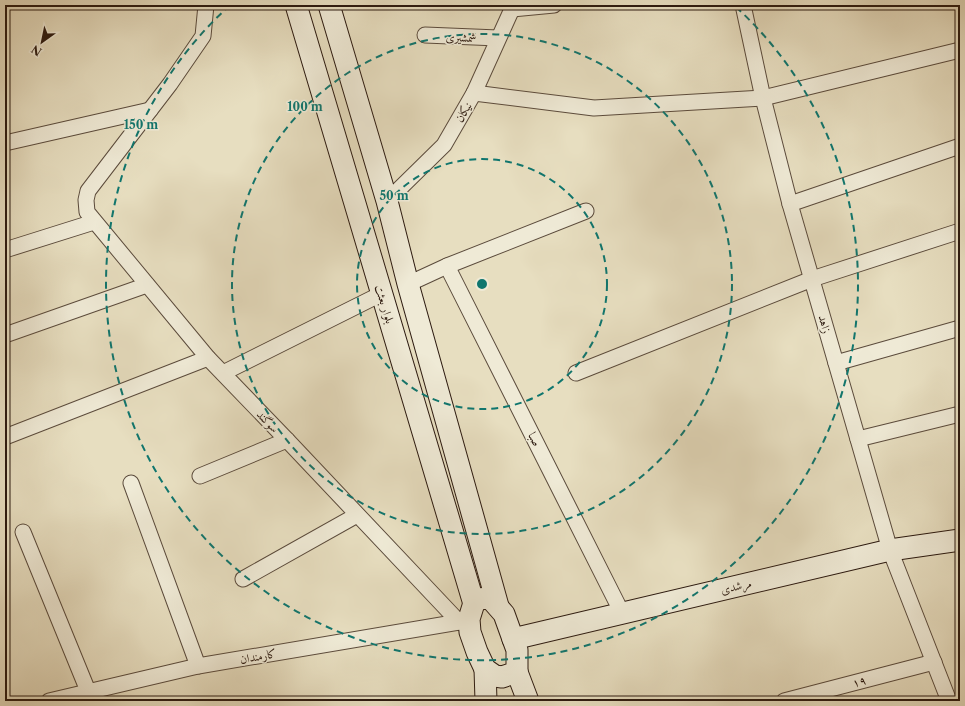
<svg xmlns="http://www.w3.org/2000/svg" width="965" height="706" font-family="'Libre Caslon Text',Amiri,serif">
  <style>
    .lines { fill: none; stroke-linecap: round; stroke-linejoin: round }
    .street-casing { stroke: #5b4b3c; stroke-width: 17 }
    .secondary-casing { stroke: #2c1a10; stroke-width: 23 }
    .street { stroke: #efead6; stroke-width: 15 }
    .secondary { stroke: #efead6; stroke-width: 21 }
    .ring { fill: none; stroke: #0f766e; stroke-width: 2; stroke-dasharray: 7 5 }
    .labels { text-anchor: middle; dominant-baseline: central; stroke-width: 3; stroke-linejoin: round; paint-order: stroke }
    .street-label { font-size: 12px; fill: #2c1a10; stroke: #efead6 }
    .centre { fill: #0f766e; stroke: #efead6; stroke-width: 2 }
    .ring-label { font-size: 12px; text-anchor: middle; font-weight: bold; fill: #0f766e; stroke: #efead6; stroke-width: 3; stroke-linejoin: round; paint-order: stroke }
  </style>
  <rect width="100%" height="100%" fill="#e7dec0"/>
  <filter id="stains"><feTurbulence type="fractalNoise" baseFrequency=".005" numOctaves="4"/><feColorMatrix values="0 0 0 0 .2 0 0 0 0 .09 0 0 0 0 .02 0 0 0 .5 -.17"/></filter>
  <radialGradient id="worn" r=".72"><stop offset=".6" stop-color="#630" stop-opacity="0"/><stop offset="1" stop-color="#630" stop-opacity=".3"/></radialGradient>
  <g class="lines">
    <defs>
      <g id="street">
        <path d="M206,5L203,36L170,84L88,191L86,200L87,212L208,358L287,440L459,622"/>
        <path d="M743,5L763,98L790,204L890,550L949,701"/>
        <path d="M512,9L554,5"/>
        <path d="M425,35L498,38"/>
        <path d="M474,93L594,108L763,98L960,50"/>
        <path d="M5,143L150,110"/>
        <path d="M387,201L444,145L474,93L512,9V5"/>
        <path d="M790,204L960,146"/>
        <path d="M5,250L94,222"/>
        <path d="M447,266L622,613"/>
        <path d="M408,284L447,266L586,211"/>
        <path d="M5,335L147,285"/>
        <path d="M836,363L960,328"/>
        <path d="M223,373L381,294"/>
        <path d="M576,373L812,279L960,231"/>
        <path d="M5,437L208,358"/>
        <path d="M858,439L960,414"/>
        <path d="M200,476L287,440"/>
        <path d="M131,483L198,666"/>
        <path d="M23,532L88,691"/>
        <path d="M243,579L357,515"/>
        <path d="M49,701L198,666L459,622L466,619"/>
        <path d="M784,701L934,662"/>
      </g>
      <g id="secondary">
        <path d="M296,5L474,604"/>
        <path d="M329,5L387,201L408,284L498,606"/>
        <path d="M490,598L504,614L513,639L517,650V672L502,677L495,676L485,669L477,652L470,632L469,619L474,603L478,599Z"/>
        <path d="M513,639L890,550L960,540"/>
        <path d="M485,669L486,701"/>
        <path d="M517,672L528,701"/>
      </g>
    </defs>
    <use href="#street" class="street-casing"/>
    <use href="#secondary" class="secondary-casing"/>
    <use href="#street" class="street"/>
    <use href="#secondary" class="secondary"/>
  </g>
  <g class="ring">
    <circle cx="482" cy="284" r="125"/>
    <circle cx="482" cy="284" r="250"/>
    <path d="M736 7A376 376 0 1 1 228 7"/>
  </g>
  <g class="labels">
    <g class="street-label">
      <text transform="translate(461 37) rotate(2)">شمشیری</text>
      <text transform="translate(463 112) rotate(-60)">نیکان</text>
      <text transform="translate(385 304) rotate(73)">بلوار بعثت</text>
      <text transform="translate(825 324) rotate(74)">زاهد</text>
      <text transform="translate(268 421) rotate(46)">سوگند</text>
      <text transform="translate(535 439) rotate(63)">صبا</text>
      <text transform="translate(736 586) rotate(-13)">مرشدی</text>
      <text transform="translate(258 656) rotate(-10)">کارمندان</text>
      <text transform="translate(859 681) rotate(-15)">۱۹</text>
    </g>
  </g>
  <circle cx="482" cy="284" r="6" class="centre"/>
  <g class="ring-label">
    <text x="305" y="111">100 m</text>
    <text x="141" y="129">150 m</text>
    <text x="394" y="200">50 m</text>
  </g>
  <rect width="965" height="706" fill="none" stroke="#e7dec0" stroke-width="20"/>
  <rect x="6" y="6" width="953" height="694" fill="none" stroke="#2c1a10" stroke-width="2"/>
  <rect x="10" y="10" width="945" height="686" fill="none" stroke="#2c1a10"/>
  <g transform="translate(42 42) rotate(213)" stroke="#efead6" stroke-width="3" paint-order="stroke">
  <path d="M0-3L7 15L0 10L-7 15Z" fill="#2c1a10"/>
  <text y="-6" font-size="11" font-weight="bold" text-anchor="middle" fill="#2c1a10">N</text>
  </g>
  <rect width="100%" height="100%" filter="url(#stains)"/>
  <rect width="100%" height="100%" fill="url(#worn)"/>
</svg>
